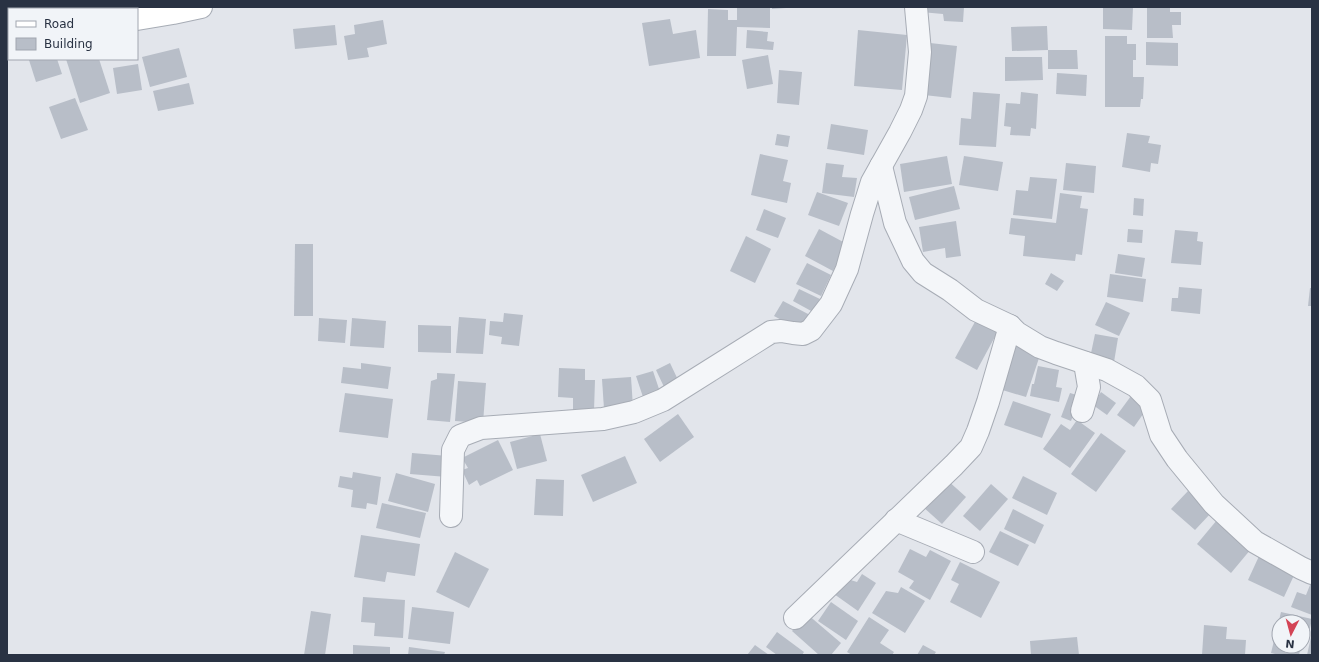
<svg xmlns="http://www.w3.org/2000/svg" width="1319" height="662" font-family="'DejaVu Sans',sans-serif">
  <style>
    .building { fill: #b8bec8 }
    .lines { fill: none; stroke-linecap: round; stroke-linejoin: round }
    .street-casing { stroke: #a7acb5; stroke-width: 24 }
    .secondary-casing { stroke: #a7acb5; stroke-width: 24 }
    .street { stroke: #f4f6f9; stroke-width: 22 }
    .secondary { stroke: #fff; stroke-width: 22 }
  </style>
  <rect width="100%" height="100%" fill="#e2e5eb"/>
  <g class="building">
    <path d="M32,7H58V8L32,9Z"/>
    <path d="M737,7H770V28L737,27L736,56H707L708,9L728,10V20H737Z"/>
    <path d="M772,7H786V8L772,9Z"/>
    <path d="M922,7H964L963,22L944,21L943,14L921,12Z"/>
    <path d="M1103,7H1133L1132,30L1103,29Z"/>
    <path d="M1147,7H1170V12H1181V25H1172L1173,38H1147Z"/>
    <path d="M670,19L673,34L696,30L700,58L649,66L642,23Z"/>
    <path d="M383,20L387,44L367,48L369,57L348,60L344,36L355,34L354,25Z"/>
    <path d="M335,25L337,45L295,49L293,29Z"/>
    <path d="M1047,26L1048,50L1012,51L1011,27Z"/>
    <path d="M747,30L768,32L767,41L774,42L773,50L746,48Z"/>
    <path d="M858,30L907,35L902,90L854,86Z"/>
    <path d="M1105,36H1127V44H1136V60H1133V77H1144L1143,99H1141L1140,107H1105Z"/>
    <path d="M1146,42L1178,43V66L1146,65Z"/>
    <path d="M930,43L957,46L951,98L924,95Z"/>
    <path d="M179,48L187,77L150,87L142,57Z"/>
    <path d="M1048,50H1077L1078,69H1048Z"/>
    <path d="M768,55L773,84L747,89L742,60Z"/>
    <path d="M1005,57H1042L1043,80L1005,81Z"/>
    <path d="M32,59H57L62,74L36,82L29,60Z"/>
    <path d="M66,59H99L110,93L80,103Z"/>
    <path d="M138,64L142,90L117,94L113,68Z"/>
    <path d="M779,70L802,72L799,105L777,103Z"/>
    <path d="M1057,73L1087,75L1086,96L1056,94Z"/>
    <path d="M189,83L194,104L158,111L153,91Z"/>
    <path d="M973,92L1000,94L996,147L959,145L961,118L971,119Z"/>
    <path d="M1021,92L1038,94L1036,129L1031,128L1030,136L1010,135L1011,127L1004,126L1006,103L1020,104Z"/>
    <path d="M75,98L88,130L61,139L49,107Z"/>
    <path d="M831,124L868,130L864,155L827,149Z"/>
    <path d="M1127,133L1150,136L1148,143L1161,145L1158,164L1151,163L1150,172L1122,167Z"/>
    <path d="M777,134L790,136L788,147L775,145Z"/>
    <path d="M760,154L788,160L783,181L791,183L787,203L751,195Z"/>
    <path d="M947,156L952,184L904,192L900,164Z"/>
    <path d="M964,156L1003,162L998,191L959,185Z"/>
    <path d="M826,163L844,165L842,177L857,178L854,197L822,193Z"/>
    <path d="M1066,163L1096,166L1094,193L1063,190Z"/>
    <path d="M1030,177L1057,179L1052,219L1013,215L1016,190L1028,191Z"/>
    <path d="M954,186L960,209L915,220L909,197Z"/>
    <path d="M817,192L848,203L839,226L808,215Z"/>
    <path d="M1060,193L1082,196L1080,208L1088,209L1082,255L1076,254L1075,261L1023,256L1025,236L1009,234L1011,218L1056,223Z"/>
    <path d="M1134,198L1144,199L1143,216L1133,215Z"/>
    <path d="M764,209L786,218L778,238L756,230Z"/>
    <path d="M956,221L961,256L946,258L945,248L923,252L919,227Z"/>
    <path d="M819,229L847,244L833,271L805,256Z"/>
    <path d="M1128,229L1143,230L1142,243L1127,242Z"/>
    <path d="M1175,230L1198,232L1197,241L1203,242L1201,265L1171,263Z"/>
    <path d="M746,236L771,249L755,283L730,271Z"/>
    <path d="M295,244H313V316H294Z"/>
    <path d="M1118,254L1145,258L1142,277L1115,273Z"/>
    <path d="M807,263L831,275L821,296L796,284Z"/>
    <path d="M1051,273L1064,281L1057,291L1045,284Z"/>
    <path d="M1110,274L1146,279L1143,302L1107,297Z"/>
    <path d="M1179,287L1202,289L1200,314L1171,311L1172,298H1178Z"/>
    <path d="M1310,288H1312V306H1308Z"/>
    <path d="M799,289L820,299L813,312L793,301Z"/>
    <path d="M783,301L810,315L802,331L774,316Z"/>
    <path d="M1106,302L1130,313L1119,336L1095,325Z"/>
    <path d="M504,313L523,315L519,346L501,344L502,337L489,335L490,321L503,322Z"/>
    <path d="M459,317L486,319L483,354L456,353Z"/>
    <path d="M319,318L347,320L345,343L318,341Z"/>
    <path d="M352,318L386,321L384,348L350,346Z"/>
    <path d="M976,320L998,331L977,370L955,358Z"/>
    <path d="M418,325L451,326V353L418,352Z"/>
    <path d="M1095,334L1118,338L1114,362L1090,358Z"/>
    <path d="M1014,343L1041,352L1026,397L999,389Z"/>
    <path d="M361,363L391,367L388,389L341,383L343,367L361,369Z"/>
    <path d="M670,363L679,382L665,389L656,370Z"/>
    <path d="M1038,366L1059,370L1056,387L1062,388L1059,402L1030,396L1032,384H1034Z"/>
    <path d="M559,368L585,369V380H595L594,411L573,410V398L558,397Z"/>
    <path d="M653,371L661,395L644,400L636,376Z"/>
    <path d="M437,373L455,374L450,422L427,420L431,381L437,379Z"/>
    <path d="M631,377L633,407L604,409L602,379Z"/>
    <path d="M458,381L486,383L483,423L455,421Z"/>
    <path d="M1101,392L1116,403L1107,415L1093,405Z"/>
    <path d="M345,393L393,399L388,438L339,432Z"/>
    <path d="M1070,393L1080,396L1071,421L1061,417Z"/>
    <path d="M1131,396L1148,407L1134,427L1117,415Z"/>
    <path d="M1013,401L1051,414L1042,438L1004,425Z"/>
    <path d="M678,414L694,437L660,462L644,439Z"/>
    <path d="M1077,420L1095,433L1070,468L1043,449L1061,424L1070,430Z"/>
    <path d="M1101,433L1126,451L1096,492L1071,474Z"/>
    <path d="M540,434L547,461L517,469L510,442Z"/>
    <path d="M498,440L513,470L480,486L477,480L469,485L462,470L468,468L462,458Z"/>
    <path d="M412,453L448,456L447,477L410,474Z"/>
    <path d="M625,456L637,483L593,502L581,475Z"/>
    <path d="M353,472L381,477L377,505L367,503L366,509L351,507L353,490L338,487L340,476L352,478Z"/>
    <path d="M396,473L435,484L428,512L388,501Z"/>
    <path d="M1023,476L1057,493L1047,515L1012,498Z"/>
    <path d="M536,479L564,480L563,516L534,515Z"/>
    <path d="M946,479L966,497L942,524L922,506Z"/>
    <path d="M991,484L1008,499L980,531L963,516Z"/>
    <path d="M1188,491L1211,513L1195,530L1171,509Z"/>
    <path d="M382,503L426,513L420,538L376,528Z"/>
    <path d="M1013,509L1044,525L1035,544L1004,529Z"/>
    <path d="M1217,520L1251,549L1231,573L1197,544Z"/>
    <path d="M1000,531L1029,545L1018,566L989,552Z"/>
    <path d="M361,535L420,544L415,576L387,572L385,582L354,577Z"/>
    <path d="M910,549L926,557L930,550L951,561L930,600L909,588L914,581L898,572Z"/>
    <path d="M455,552L489,569L469,608L436,592Z"/>
    <path d="M1260,554L1296,571L1284,597L1248,580Z"/>
    <path d="M960,562L1000,582L981,618L950,602L959,584L951,580Z"/>
    <path d="M862,574L876,583L858,611L834,594L844,578L857,582Z"/>
    <path d="M1312,580V615L1291,607L1297,592L1306,595Z"/>
    <path d="M901,587L925,601L905,633L872,613L886,591L898,593Z"/>
    <path d="M363,597L405,600L403,638L374,636L375,623L361,622Z"/>
    <path d="M831,602L858,621L846,640L818,621Z"/>
    <path d="M412,607L454,612L450,644L408,639Z"/>
    <path d="M311,611L331,614L325,655H304Z"/>
    <path d="M1281,612L1312,619L1308,637L1303,636V622H1279V646H1301L1299,655H1279L1271,653Z"/>
    <path d="M807,614L841,643L831,655H819L792,631Z"/>
    <path d="M869,617L889,630L880,643L894,652L892,655H852L847,652Z"/>
    <path d="M1204,625L1227,627L1226,639L1246,640L1245,655H1202Z"/>
    <path d="M777,632L804,652L802,655H777L766,647Z"/>
    <path d="M1077,637L1079,655H1031L1030,641Z"/>
    <path d="M1311,637L1312,655H1307Z"/>
    <path d="M353,645L390,647V655H353Z"/>
    <path d="M755,645L769,655H747Z"/>
    <path d="M923,645L936,652L934,655H917Z"/>
    <path d="M409,647L445,652L444,655H408Z"/>
  </g>
  <g class="lines">
    <defs>
      <g id="street">
        <path d="M881,166L895,223L913,261L923,273L950,290L976,310L1010,326L1017,333L1040,347L1056,353L1107,370L1136,386L1150,400L1161,435L1177,459L1214,504L1255,542L1301,568L1312,573"/>
        <path d="M1082,411L1089,387L1085,363"/>
        <path d="M451,516L453,450L460,436L481,428L603,419L634,412L663,400L771,332L781,331L793,333L803,334L811,330L831,304L847,269L862,214L872,182L900,132L911,110L916,96L920,52L916,7"/>
        <path d="M896,520L973,552"/>
        <path d="M795,618L954,465L971,447L978,431L988,402L1010,326"/>
      </g>
      <g id="secondary">
        <path d="M137,19L173,13L201,7"/>
        <path d="M7,39H9"/>
      </g>
    </defs>
    <use href="#street" class="street-casing"/>
    <use href="#secondary" class="secondary-casing"/>
    <use href="#street" class="street"/>
    <use href="#secondary" class="secondary"/>
  </g>
  <rect width="1319" height="662" fill="none" stroke="#293243" stroke-width="16"/>
  <rect x="8" y="8" width="130" height="52" fill="#f1f4f8" stroke="#a1a6b0"/>
  <rect x="16" y="21" width="20" height="6" fill="#ffffff" stroke="#a1a6b0"/>
  <text x="44" y="28" font-size="12" fill="#293243">Road</text>
  <rect x="16" y="38" width="20" height="12" fill="#b8bec8" stroke="#a1a6b0"/>
  <text x="44" y="48" font-size="12" fill="#293243">Building</text>
  <g transform="translate(1291 634) rotate(186)"><circle r="19" fill="#f1f4f8" stroke="#a1a6b0"/>
  <path d="M0-3L7 15L0 10L-7 15Z" fill="#d34355"/>
  <text y="-6" font-size="11" font-weight="bold" text-anchor="middle" fill="#293243">N</text>
  </g>
</svg>
